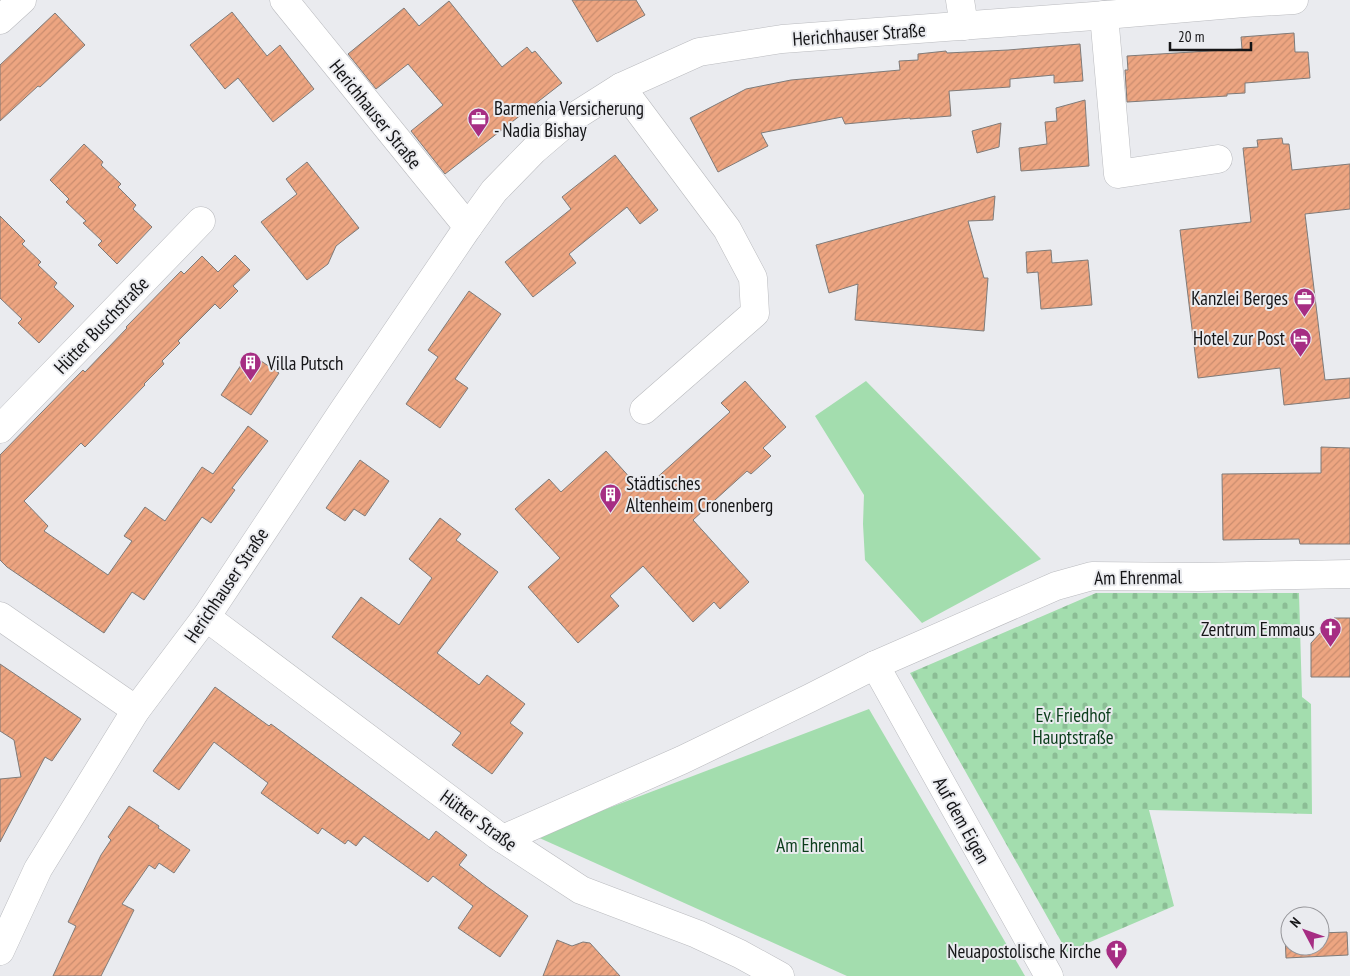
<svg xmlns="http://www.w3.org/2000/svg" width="1350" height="976" font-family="'PT Sans Narrow',sans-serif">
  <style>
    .cemetery { fill: url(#cemetery-stones) }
    .park { fill: #a3ddae }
    .building { fill: url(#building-hatch); stroke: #7f7b79 }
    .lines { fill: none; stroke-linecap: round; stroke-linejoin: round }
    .minor-casing { stroke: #babbbf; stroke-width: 29 }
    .minor { stroke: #fff; stroke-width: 28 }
    .labels { text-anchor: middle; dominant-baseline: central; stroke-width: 4; stroke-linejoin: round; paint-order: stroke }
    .street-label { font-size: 19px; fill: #151517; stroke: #eaebef }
    .poi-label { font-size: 19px; fill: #151517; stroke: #eaebef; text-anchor: end }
    .park-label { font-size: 19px; fill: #0b3d1b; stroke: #eaebef }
  </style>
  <defs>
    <pattern id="cemetery-stones" width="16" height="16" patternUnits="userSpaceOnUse" patternTransform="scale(1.25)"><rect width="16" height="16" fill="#a3ddae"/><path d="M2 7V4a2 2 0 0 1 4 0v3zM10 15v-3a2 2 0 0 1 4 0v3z" fill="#8bbd95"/></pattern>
    <pattern id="building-hatch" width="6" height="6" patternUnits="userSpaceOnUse" patternTransform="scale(1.25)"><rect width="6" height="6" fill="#eda581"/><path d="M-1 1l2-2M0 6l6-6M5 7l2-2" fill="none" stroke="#ca8d6f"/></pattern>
  </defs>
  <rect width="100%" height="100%" fill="#eaebef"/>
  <path class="cemetery" d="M1096,593H1299L1302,697L1311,704L1312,814L1149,810L1174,906L1067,952L910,673Z"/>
  <g class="park">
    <path d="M866,381L1041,559L922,623L865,560L863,524L864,495L815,416Z"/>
    <path d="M869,709L1025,976H847L535,836Z"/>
  </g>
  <g class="building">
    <path d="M572,0H636L645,15L597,42Z"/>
    <path d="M449,1L502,67L527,47L532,53L535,51L562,83L445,174L411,131L443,105L408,64L376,89L348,54L404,8L419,26Z"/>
    <path d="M232,12L267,56L280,45L314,89L273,122L238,78L225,89L190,45Z"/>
    <path d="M55,13L85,45L40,87L38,86L0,121V65Z"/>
    <path d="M1294,33L1295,52H1308L1310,78L1245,83V93L1227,94V96L1127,102L1125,70H1128L1127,56L1242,49L1241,37Z"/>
    <path d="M1080,44L1083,81L1054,83V75L1010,79V87L949,91L951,116L910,119V118L845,124L842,117L761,133L768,146L718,172L690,118L746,89L791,80L900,70L899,61L918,60V54L946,51L947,53L1008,50Z"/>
    <path d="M1085,100L1089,166L1021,171L1019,148L1047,144L1045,122L1057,121L1056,108Z"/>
    <path d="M1001,123L999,147L977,153L972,131Z"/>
    <path d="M1282,138L1283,144H1289L1292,170L1350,164V209L1305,214L1325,380L1350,378V398L1284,405L1280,368L1198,378L1180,230L1251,222L1243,148L1258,147L1257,140Z"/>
    <path d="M84,144L103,162L101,165L121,184L118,187L136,205L133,209L152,227L117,264L98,245L102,241L83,223L86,221L66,202L69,199L50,180Z"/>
    <path d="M615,155L658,210L640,224L627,207L569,254L576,263L533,297L505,262L571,209L562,197Z"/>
    <path d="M307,162L359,228L336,246L328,264L307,280L261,222L297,194L286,179Z"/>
    <path d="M995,196L993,220L968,221L984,278H988L984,331L855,320L858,284L829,293L816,245Z"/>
    <path d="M0,216L25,241L22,244L41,262L38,265L57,283L54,287L74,306L39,343L18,323L22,319L0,298Z"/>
    <path d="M1051,250L1052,263L1088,260L1092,305L1041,309L1038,272L1027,273L1026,252Z"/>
    <path d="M235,255L250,270L233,286L238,291L220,309L215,304L178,341L180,343L162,361L164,364L144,384L145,385L85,447L81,443L24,501L48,526L44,531L108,575L132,541L124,536L145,507L165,521L202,467L213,474L248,426L268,441L232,488L235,490L211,523L202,517L144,600L132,592L104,633L7,567L0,560V455L83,370L85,372L127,328L126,327L181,271L184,274L202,256L218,272Z"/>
    <path d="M469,291L501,314L455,379L468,388L440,428L406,404L438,357L428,350Z"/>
    <path d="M249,353L279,373L251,415L221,395Z"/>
    <path d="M745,381L786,427L763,448L771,456L751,474L747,471L693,520L749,582L720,609L714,602L693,622L643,566L610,596L619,606L578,643L528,587L560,558L515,509L549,479L561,492L606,451L642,491L730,412L721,403Z"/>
    <path d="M1321,447L1350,448V544H1300L1299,539L1223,540L1222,474L1321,473Z"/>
    <path d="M360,460L389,481L365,516L354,509L345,521L326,508Z"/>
    <path d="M440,518L461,534L456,540L498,572L437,653L479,685L487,675L525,704L510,723L523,733L492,774L452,745L461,733L332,637L361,597L399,625L432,578L409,559Z"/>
    <path d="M1334,618H1350V677H1311V643Z"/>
    <path d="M0,664L81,719L52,761L45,757L0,842V779L21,777L14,740L0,731Z"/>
    <path d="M215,687L269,726L271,724L429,840L436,831L467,855L459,865L486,886L528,916L500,957L458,928L473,906L433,876L428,882L364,836L356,846L348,840L345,844L322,828L318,834L261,793L268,783L214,742L179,790L153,771Z"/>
    <path d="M129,806L159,826L158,828L190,850L174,873L159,863L155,869L149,865L122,904L134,910L101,976H53L76,926L68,922L101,855L111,840L108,837Z"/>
    <path d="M1347,932L1348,955L1286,958L1285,935H1290V946H1320V933Z"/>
    <path d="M557,940L572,946L583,942L590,943L620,976H543Z"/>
  </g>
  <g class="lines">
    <defs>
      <g id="minor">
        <path d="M284,0L468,227"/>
        <path d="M960,0L964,26"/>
        <path d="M1104,15L1118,174L1218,159"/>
        <path d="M0,20L22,0"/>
        <path d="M621,87L727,229L753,278L755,313L644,410"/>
        <path d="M0,429L201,221"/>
        <path d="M0,616L136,710"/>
        <path d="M206,617L497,835L581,890L697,934L740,954L780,976"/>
        <path d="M875,665L1049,976"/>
        <path d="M503,839L682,760L810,698L875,665L1056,586L1092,576L1200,577L1350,574"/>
        <path d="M0,951L38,869L136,710L206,617L343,411L468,227L494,191L534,150L569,120L621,87L699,52L782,39L1094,16L1244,3L1294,0"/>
      </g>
    </defs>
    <use href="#minor" class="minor-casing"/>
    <use href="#minor" class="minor"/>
  </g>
  <defs>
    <symbol id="office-pin" viewBox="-11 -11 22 30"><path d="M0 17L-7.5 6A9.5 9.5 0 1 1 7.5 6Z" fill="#a62d83" stroke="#eaebef"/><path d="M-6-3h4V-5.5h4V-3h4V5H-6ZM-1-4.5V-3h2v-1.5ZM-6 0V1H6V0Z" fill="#fff"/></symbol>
    <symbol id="hotel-pin" viewBox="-11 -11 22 30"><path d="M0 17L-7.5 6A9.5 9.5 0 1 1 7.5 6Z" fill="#a62d83" stroke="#eaebef"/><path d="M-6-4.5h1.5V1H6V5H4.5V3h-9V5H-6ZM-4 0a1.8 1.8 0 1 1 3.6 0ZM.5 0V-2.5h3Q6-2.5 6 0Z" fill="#fff"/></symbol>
    <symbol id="building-pin" viewBox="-11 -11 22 30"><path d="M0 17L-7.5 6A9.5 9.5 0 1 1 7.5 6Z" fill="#a62d83" stroke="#eaebef"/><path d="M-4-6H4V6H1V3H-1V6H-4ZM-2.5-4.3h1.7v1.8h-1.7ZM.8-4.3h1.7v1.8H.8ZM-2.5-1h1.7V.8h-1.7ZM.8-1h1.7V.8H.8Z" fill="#fff"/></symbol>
    <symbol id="church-pin" viewBox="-11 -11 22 30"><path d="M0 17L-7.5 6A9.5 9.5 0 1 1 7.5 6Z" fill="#a62d83" stroke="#eaebef"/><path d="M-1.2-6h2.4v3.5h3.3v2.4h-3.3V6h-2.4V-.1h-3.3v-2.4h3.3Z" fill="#fff"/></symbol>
  </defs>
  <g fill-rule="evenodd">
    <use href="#office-pin" x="466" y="106" width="25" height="34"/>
    <use href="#office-pin" x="1292" y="286" width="25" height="34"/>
    <use href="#hotel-pin" x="1288" y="326" width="25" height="34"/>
    <use href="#building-pin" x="238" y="350" width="25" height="34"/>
    <use href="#building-pin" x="598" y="482" width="25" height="34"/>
    <use href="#church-pin" x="1318" y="616" width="25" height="34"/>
    <use href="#church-pin" x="1104" y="938" width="25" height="34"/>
  </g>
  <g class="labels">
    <g class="street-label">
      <text transform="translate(859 34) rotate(-4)">Herichhauser Straße</text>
      <text transform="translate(376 114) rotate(51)">Herichhauser Straße</text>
      <text transform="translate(101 325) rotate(-46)">Hütter Buschstraße</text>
      <text transform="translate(1138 577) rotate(-1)">Am Ehrenmal</text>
      <text transform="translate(226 585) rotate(-56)">Herichhauser Straße</text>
      <text transform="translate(479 820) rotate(36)">Hütter Straße</text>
      <text transform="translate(962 820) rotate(61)">Auf dem Eigen</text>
    </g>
    <g class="poi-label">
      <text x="494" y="108" text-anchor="start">Barmenia Versicherung<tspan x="494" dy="22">- Nadia Bishay</tspan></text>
      <text x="1288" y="298">Kanzlei Berges</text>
      <text x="1285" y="338">Hotel zur Post</text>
      <text x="267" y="363" text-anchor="start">Villa Putsch</text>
      <text x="626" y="483" text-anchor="start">Städtisches<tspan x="626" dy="22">Altenheim Cronenberg</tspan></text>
      <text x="1315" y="629">Zentrum Emmaus</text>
      <text x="1101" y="951">Neuapostolische Kirche</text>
    </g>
    <g class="park-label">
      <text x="1073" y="715">Ev. Friedhof<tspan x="1073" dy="22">Hauptstraße</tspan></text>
      <text x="820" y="845">Am Ehrenmal</text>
    </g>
  </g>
  <g transform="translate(1305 931) rotate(311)"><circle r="24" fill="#eaebef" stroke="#959599"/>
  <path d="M0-4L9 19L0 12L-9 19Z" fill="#a62d83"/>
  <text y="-8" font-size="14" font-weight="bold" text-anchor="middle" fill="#151517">N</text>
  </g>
  <path d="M1170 42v8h81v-8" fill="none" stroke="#151517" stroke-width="2.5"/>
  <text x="1178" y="42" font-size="15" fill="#151517" stroke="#eaebef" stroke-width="4" paint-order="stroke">20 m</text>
</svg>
